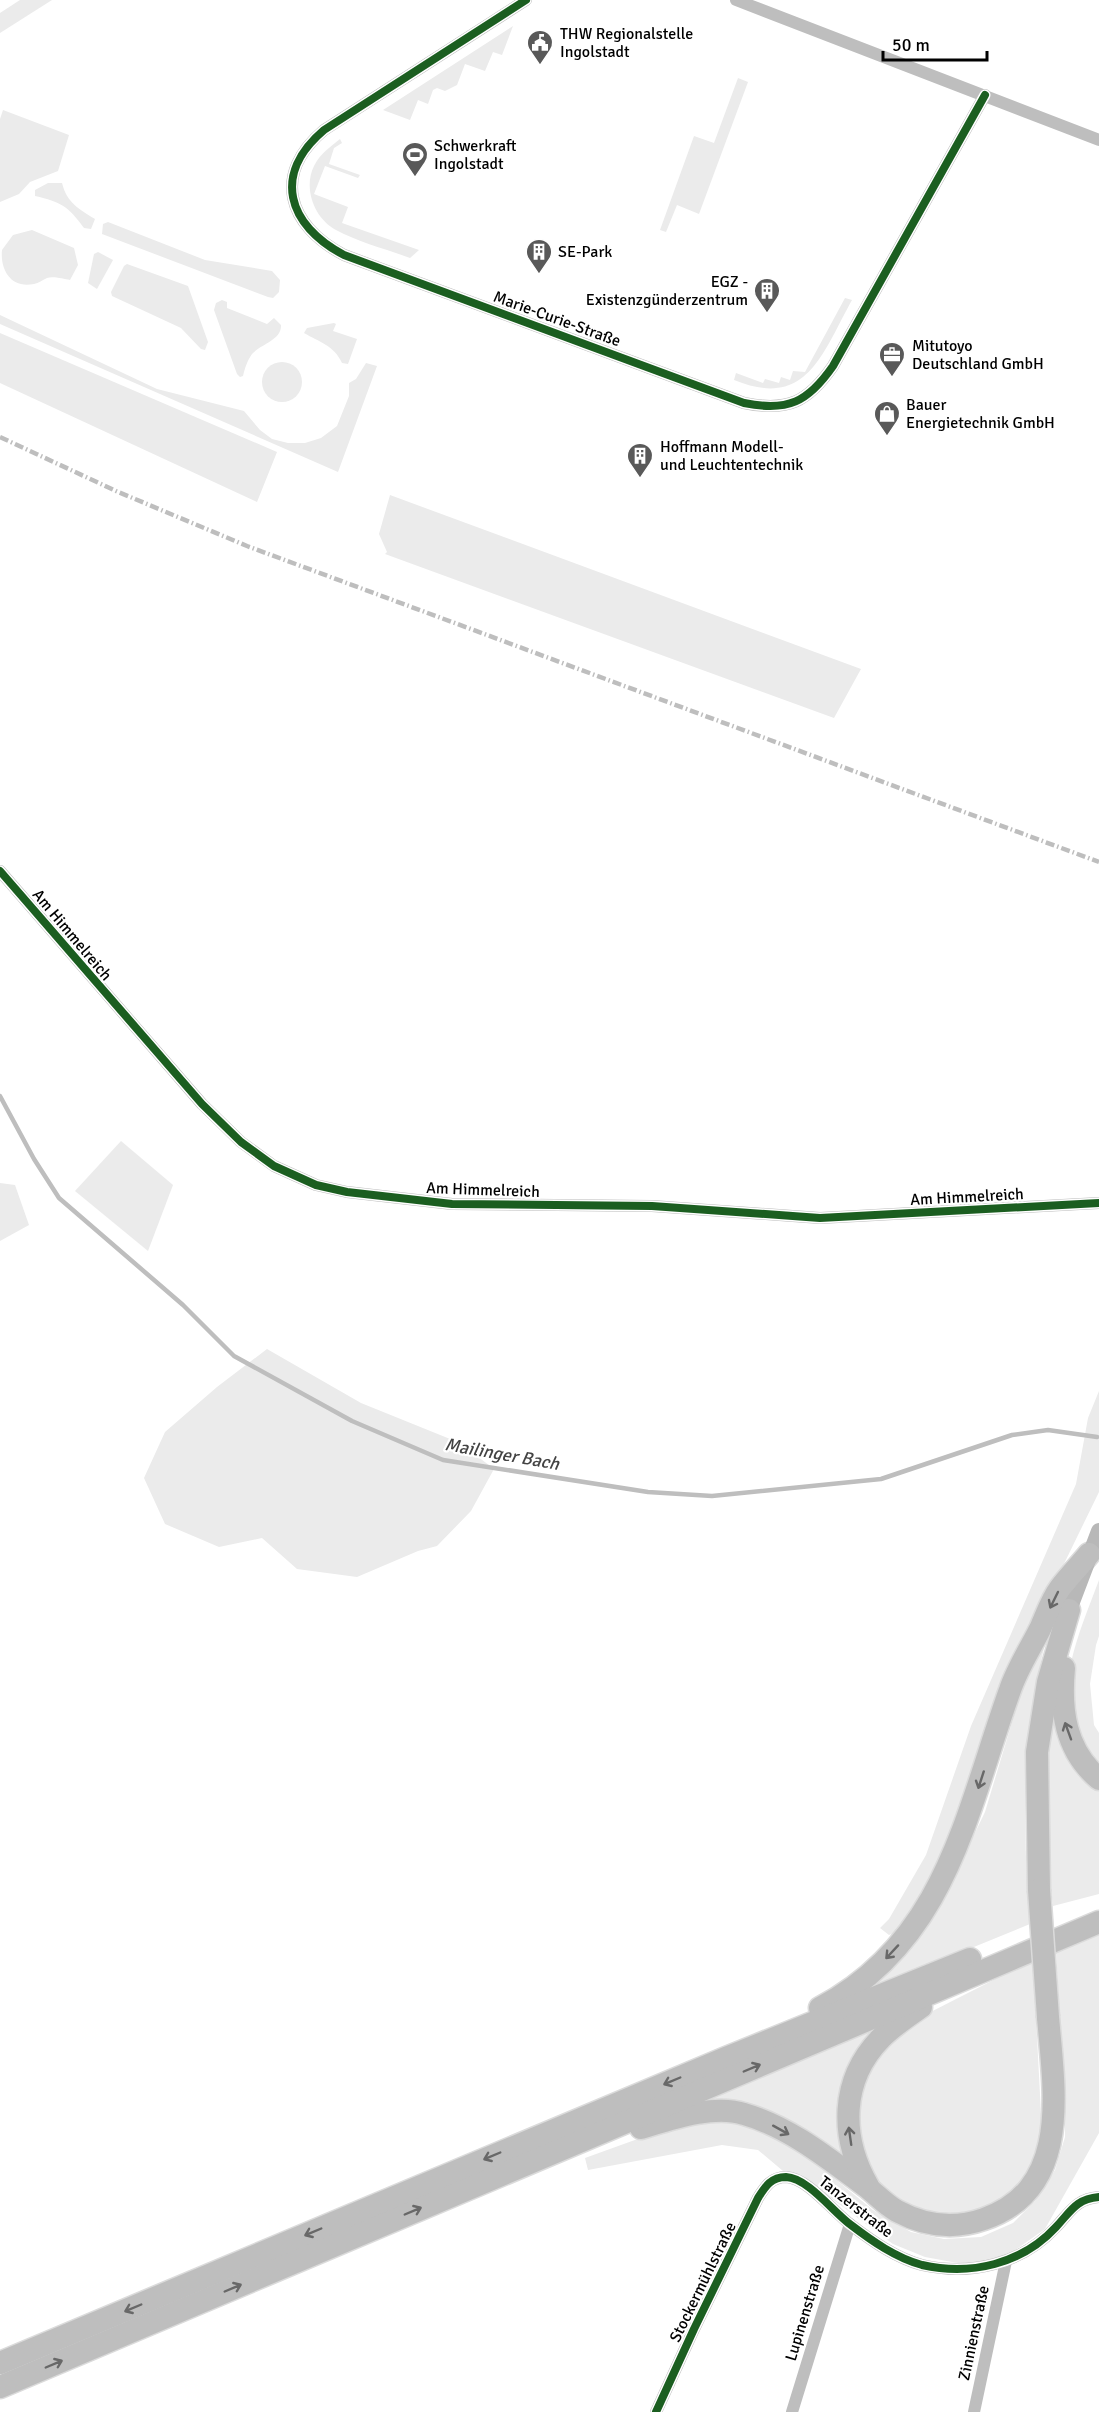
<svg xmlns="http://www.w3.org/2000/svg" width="1099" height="2412" font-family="Signika,sans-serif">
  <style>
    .green { fill: #ebebeb }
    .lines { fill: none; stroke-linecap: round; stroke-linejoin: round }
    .stream { stroke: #bebebe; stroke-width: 4.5 }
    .highway-casing { stroke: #dbdbdb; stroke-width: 25 }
    .street { stroke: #bebebe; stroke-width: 12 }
    .secondary { stroke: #b8b8b8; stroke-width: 16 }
    .highway { stroke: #bebebe; stroke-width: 22 }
    .rail { stroke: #bebebe; stroke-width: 4.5; stroke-dasharray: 9 3 1.5 3; stroke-linecap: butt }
    .highway-bridge-casing { stroke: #dbdbdb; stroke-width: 25; stroke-linecap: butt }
    .highway-bridge { stroke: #bebebe; stroke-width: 22 }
    .cycleway-casing { stroke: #fff; stroke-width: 11 }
    .cycleway { stroke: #1b5e20; stroke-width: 8 }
    .oneway { stroke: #686868 }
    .labels { text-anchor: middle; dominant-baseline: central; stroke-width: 4.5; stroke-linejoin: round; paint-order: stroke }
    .poi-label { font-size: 16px; fill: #000; stroke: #fff; text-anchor: start }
    .street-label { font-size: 16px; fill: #000; stroke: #fff }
    .water-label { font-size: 18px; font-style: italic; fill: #434343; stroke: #fff }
  </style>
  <rect width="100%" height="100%" fill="#fff"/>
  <g class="green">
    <path d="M20,0H52L0,33V13Z"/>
    <path d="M513,26L502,55L493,52L485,71L465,64L457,85L445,91L437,88L433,90L428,104L418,100L410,120L383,110Z"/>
    <path d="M738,78L748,82L699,214L677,205L666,232L660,230L694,136L714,143Z"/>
    <path d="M3,110L69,135L58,171L30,182L19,194L0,202V119Z"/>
    <path d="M340,139L342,143L334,148L329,164L360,175L358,178L325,166L314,194L348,207L342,223L419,250L410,258C386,249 358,242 336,230C314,218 303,188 314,166C320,154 330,147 340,139Z"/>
    <path d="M48,183H62C67,203 79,209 95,219L91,229L84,228C68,206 61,202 35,196V190Z"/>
    <path d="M108,222L205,260L272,271L280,280L279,292L273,298L268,297L102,234L103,224Z"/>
    <path d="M32,230L74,248L78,265L70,280C64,279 53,276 47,278C42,280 39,283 34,284C11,289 0,270 2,250L13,235Z"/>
    <path d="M98,252L113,260L97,289L88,283L94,254Z"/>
    <path d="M127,264L188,286L208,342L205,350L201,349L181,328L112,296L111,292L124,266Z"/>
    <path d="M845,298L852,300C822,354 807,410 734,380L736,373L763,383L765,379L779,383L781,377L790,380L793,371L805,372Z"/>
    <path d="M222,300L227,302V308L267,324L274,318L281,325C282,340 261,344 252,354C247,361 245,368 243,376L240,377L237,374L214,310L216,303Z"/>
    <path d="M0,315L157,389L244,411L260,430L272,439L288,443H305L321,438L337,426L349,396V383L356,379L366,363L377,366L338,472L0,324Z"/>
    <path d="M334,323L336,324L333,331L357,339L348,364L342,363C334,345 319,342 304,333L307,328Z"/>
    <path d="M0,333L277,452L257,502L0,383Z"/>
    <circle cx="282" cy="382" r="20"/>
    <path d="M390,495L861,669L834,718L385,554L387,552L379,534Z"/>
    <path d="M121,1141L173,1185L148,1251L75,1191Z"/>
    <path d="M0,1183L15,1185L29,1225L0,1241Z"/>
    <path d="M267,1349L361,1403L460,1443L494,1469L471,1511L437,1546L418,1551L357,1577L297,1569L262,1538L219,1547L165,1524L144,1478L165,1432L217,1387Z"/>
    <path d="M1099,1391V1492L1060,1572L949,1851L898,1931L889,1935L880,1928L889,1919L926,1855L971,1726L1076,1484L1088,1418Z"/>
    <path d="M1099,1580V1636L1096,1645L1090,1684L1094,1725L1099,1733V1767C1092,1756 1073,1736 1070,1725C1058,1676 1083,1624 1099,1580Z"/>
    <path d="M1046,1640C1022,1735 1022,1827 1030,1924L866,1991L955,1874L985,1812L1025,1679Z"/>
    <path d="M1052,1703L1099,1790V1894L1053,1906L1048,1869L1047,1740Z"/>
    <path d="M1099,1935V2133L1045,2229L1004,2258L963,2264L925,2257L893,2244L804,2178L783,2171L758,2150L722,2145L588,2170L585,2158L657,2132L702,2121H733L795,2146L873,2210L911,2232L944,2239L981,2237L1013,2223L1035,2201L1055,2170L1065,2137V2102L1056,1952Z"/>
    <path d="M1033,1960L1042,2133L1031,2170L1017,2186L994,2205L963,2214H945L912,2208L895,2199L882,2187L870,2171L854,2111L868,2066L911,2022Z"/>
    <path d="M884,2023L857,2055L845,2157L805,2133L690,2105Z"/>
  </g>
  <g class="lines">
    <path class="stream" d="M0,1096L34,1159L59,1198L183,1305L234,1356L352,1421L443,1460L648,1492L712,1496L881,1479L1012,1435L1048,1430L1097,1437"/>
    <defs>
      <g id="highway">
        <path d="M1064,1668C1060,1710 1065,1750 1099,1779"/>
        <path d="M1039,1890L1037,1752L1048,1682L1069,1610"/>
        <path d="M820,2008C947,1941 966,1812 1010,1690C1017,1669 1030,1649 1040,1629C1046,1616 1051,1600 1060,1588C1069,1576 1080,1565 1089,1554"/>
        <path d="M641,2128C671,2119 714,2104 744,2114C790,2127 830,2160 868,2188C878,2196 886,2205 897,2211C925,2226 953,2230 984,2219C1072,2189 1054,2090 1048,2017"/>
        <path d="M868,2186C840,2137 840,2080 881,2038C893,2026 908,2016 921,2007"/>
        <path d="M0,2363L726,2058L970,1959"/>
        <path d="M0,2387L1099,1922"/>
      </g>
    </defs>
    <use href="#highway" class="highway-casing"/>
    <g class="street">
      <path d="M526,0L324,130C272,174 287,225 344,255L744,403C788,412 808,402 833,366L985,95"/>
      <path d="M736,0L1099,140"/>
      <path d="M0,871L202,1104L241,1142L274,1166L316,1185L347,1192L452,1204L652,1206L820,1218L1099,1203"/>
      <path d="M656,2412L694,2329L758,2198C765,2187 771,2177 786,2177C808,2178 833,2212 851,2225C872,2241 896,2258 922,2265C971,2276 1022,2264 1056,2227C1071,2211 1076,2199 1099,2197"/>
      <path d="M792,2412L850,2224"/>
      <path d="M974,2412L1006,2261"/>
    </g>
    <path class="secondary" d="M1069,1610L1099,1531"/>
    <use href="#highway" class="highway"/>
    <path class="rail" d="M0,437L116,491L247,546L1099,862"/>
    <defs>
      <path id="highway-bridge" d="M1039,1890L1048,2017"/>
    </defs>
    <use href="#highway-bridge" class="highway-bridge-casing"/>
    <use href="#highway-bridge" class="highway-bridge"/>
    <defs>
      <g id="cycleway">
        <path d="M526,0L324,130C272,174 287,225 344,255L744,403C788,412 808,402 833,366L985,95"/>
        <path d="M0,871L202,1104L241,1142L274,1166L316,1185L347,1192L452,1204L652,1206L820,1218L1099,1203"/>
        <path d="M656,2412L694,2329L758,2198C765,2187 771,2177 786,2177C808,2178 833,2212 851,2225C872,2241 896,2258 922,2265C971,2276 1022,2264 1056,2227C1071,2211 1076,2199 1099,2197"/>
      </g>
    </defs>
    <use href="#cycleway" class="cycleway-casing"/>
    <use href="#cycleway" class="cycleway"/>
  </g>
  <defs><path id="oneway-shaft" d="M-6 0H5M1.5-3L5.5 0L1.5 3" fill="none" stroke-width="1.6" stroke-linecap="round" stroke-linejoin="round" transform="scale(1.5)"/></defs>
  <g class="oneway">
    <use href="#oneway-shaft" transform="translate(1054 1600) rotate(116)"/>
    <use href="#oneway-shaft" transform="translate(1068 1731) rotate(-110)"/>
    <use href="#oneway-shaft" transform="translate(981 1780) rotate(108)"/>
    <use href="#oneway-shaft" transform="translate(892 1952) rotate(133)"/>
    <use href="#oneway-shaft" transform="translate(752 2068) rotate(-23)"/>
    <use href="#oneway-shaft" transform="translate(672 2081) rotate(157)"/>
    <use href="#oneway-shaft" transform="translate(781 2130) rotate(29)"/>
    <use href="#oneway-shaft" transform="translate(850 2136) rotate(-98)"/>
    <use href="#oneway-shaft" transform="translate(492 2156) rotate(157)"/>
    <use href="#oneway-shaft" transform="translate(413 2211) rotate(-23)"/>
    <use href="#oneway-shaft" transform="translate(313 2232) rotate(157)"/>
    <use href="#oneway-shaft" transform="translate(233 2288) rotate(-23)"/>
    <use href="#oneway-shaft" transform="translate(133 2308) rotate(157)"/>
    <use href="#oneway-shaft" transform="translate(54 2364) rotate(-23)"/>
  </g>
  <defs>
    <symbol id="civic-pin" viewBox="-11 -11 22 30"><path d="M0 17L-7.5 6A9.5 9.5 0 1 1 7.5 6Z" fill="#595959" stroke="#fff"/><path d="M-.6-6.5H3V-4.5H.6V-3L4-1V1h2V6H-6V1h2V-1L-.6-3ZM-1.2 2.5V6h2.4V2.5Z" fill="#fff"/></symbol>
    <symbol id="stadium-pin" viewBox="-11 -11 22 30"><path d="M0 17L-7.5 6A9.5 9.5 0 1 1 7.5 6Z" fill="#595959" stroke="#fff"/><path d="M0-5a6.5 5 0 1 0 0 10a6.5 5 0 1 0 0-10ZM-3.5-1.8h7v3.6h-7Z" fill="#fff"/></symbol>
    <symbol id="building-pin" viewBox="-11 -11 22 30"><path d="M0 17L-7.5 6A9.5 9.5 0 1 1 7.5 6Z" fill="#595959" stroke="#fff"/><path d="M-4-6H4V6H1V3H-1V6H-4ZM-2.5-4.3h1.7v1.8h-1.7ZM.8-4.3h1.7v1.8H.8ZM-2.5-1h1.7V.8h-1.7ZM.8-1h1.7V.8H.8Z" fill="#fff"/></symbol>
    <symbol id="office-pin" viewBox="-11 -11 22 30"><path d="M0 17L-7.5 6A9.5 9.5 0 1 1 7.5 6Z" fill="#595959" stroke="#fff"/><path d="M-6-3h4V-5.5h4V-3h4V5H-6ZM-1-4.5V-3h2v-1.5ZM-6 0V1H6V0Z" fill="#fff"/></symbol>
    <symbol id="shop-pin" viewBox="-11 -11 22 30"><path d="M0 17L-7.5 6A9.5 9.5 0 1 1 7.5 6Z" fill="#595959" stroke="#fff"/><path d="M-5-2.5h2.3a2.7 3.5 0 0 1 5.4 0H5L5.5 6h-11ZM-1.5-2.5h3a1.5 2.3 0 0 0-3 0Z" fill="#fff"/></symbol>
  </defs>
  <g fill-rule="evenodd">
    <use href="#civic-pin" x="525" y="28" width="30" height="40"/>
    <use href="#stadium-pin" x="400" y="140" width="30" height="40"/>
    <use href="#building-pin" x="524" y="237" width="30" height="40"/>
    <use href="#building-pin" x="752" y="276" width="30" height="40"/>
    <use href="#office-pin" x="877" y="340" width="30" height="40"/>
    <use href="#shop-pin" x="872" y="399" width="30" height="40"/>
    <use href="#building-pin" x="625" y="441" width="30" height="40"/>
  </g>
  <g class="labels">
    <g class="poi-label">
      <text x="560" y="34">THW Regionalstelle<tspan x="560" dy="18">Ingolstadt</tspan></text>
      <text x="434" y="146">Schwerkraft<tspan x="434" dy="18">Ingolstadt</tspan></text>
      <text x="558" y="252">SE-Park</text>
      <text x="748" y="282" text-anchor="end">EGZ -<tspan x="748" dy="18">Existenzgünderzentrum</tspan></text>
      <text x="912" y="346">Mitutoyo<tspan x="912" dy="18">Deutschland GmbH</tspan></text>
      <text x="906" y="405">Bauer<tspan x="906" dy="18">Energietechnik GmbH</tspan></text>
      <text x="660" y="447">Hoffmann Modell-<tspan x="660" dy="18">und Leuchtentechnik</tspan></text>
    </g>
    <g class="street-label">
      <text transform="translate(557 319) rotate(20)">Marie-Curie-Straße</text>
      <text transform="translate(72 935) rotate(50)">Am Himmelreich</text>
      <text transform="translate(483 1190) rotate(2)">Am Himmelreich</text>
      <text transform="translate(967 1197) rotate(-3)">Am Himmelreich</text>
      <text transform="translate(856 2207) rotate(38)">Tanzerstraße</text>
      <text transform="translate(703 2282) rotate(-64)">Stockermühlstraße</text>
      <text transform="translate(805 2313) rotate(-73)">Lupinenstraße</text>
      <text transform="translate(974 2333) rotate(-78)">Zinnienstraße</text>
    </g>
    <g class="water-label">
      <text transform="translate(502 1454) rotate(10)">Mailinger Bach</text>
    </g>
  </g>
  <path d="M883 51v9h104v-9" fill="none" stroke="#000000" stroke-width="3"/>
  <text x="892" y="51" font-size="18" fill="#000000" stroke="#ffffff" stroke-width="4.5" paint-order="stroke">50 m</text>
</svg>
